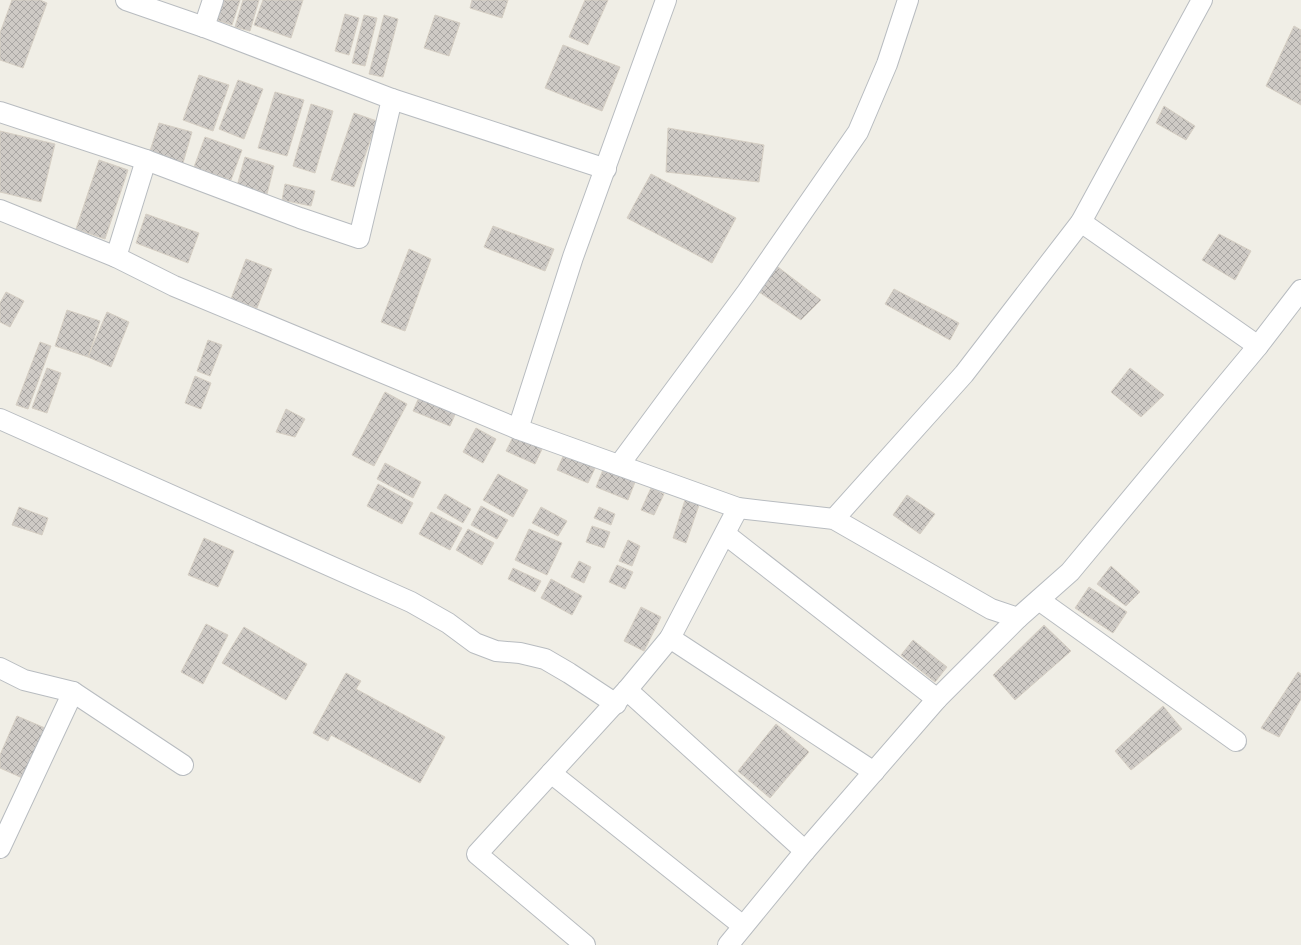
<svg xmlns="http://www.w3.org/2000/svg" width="1301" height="945" font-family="'Open Sans',sans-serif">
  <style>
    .building { fill: url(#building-cross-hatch); stroke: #d6cfc4 }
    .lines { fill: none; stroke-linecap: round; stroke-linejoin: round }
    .street-casing { stroke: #b8bcc0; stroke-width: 22 }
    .street { stroke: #fff; stroke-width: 20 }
  </style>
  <defs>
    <pattern id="building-cross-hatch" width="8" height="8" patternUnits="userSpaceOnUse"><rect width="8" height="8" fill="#cecac5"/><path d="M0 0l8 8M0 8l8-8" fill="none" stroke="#aaa7a4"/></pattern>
  </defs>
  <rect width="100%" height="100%" fill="#f0eee6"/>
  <g class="building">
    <path d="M12,0H40L47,3L23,68L0,60V33Z"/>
    <path d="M224,0H240L232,25L217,20Z"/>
    <path d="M243,0H259L250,31L235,27Z"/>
    <path d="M263,0H303L291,38L254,25Z"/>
    <path d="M472,0H508L502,18L470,8Z"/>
    <path d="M585,0H608L588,45L569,37Z"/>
    <path d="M345,14L359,18L349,55L335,51Z"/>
    <path d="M364,15L377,18L365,66L352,63Z"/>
    <path d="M384,15L398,19L383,77L369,74Z"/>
    <path d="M435,15L460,23L449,56L424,48Z"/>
    <path d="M1294,26L1301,30V105L1266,86Z"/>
    <path d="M563,45L620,67L602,111L545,88Z"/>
    <path d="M199,75L229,85L213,131L183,120Z"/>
    <path d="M238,80L263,89L244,139L219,129Z"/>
    <path d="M275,92L304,100L287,156L258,148Z"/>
    <path d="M311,104L333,111L315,173L293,166Z"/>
    <path d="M1164,106L1195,126L1186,140L1156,123Z"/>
    <path d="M354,113L377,121L354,187L331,180Z"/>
    <path d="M159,123L192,132L183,163L149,154Z"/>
    <path d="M668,128L764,145L759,182L666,172Z"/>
    <path d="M0,131L55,144L41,202L0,192Z"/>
    <path d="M205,137L242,150L231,180L194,167Z"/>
    <path d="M245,157L274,166L267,194L237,186Z"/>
    <path d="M99,160L128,170L105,239L76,229Z"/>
    <path d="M651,174L736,218L712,263L627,218Z"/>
    <path d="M285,184L315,191L311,206L282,200Z"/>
    <path d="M146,214L199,233L188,263L136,243Z"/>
    <path d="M493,226L554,249L545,271L484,247Z"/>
    <path d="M1219,234L1251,251L1235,280L1202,260Z"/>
    <path d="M409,249L431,259L405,331L381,322Z"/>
    <path d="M246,259L272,269L257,308L231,299Z"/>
    <path d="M774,264L821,300L801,320L756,290Z"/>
    <path d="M894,289L959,323L950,340L885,304Z"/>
    <path d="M6,292L24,301L10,327L0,322V303Z"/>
    <path d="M67,310L100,321L88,357L55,346Z"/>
    <path d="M107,312L129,322L111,367L88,357Z"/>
    <path d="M208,340L222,345L210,376L197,371Z"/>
    <path d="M40,342L51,346L28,409L16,405Z"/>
    <path d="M47,368L61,373L47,413L32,408Z"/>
    <path d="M1130,368L1164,395L1141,417L1111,392Z"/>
    <path d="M195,376L211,383L201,409L185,403Z"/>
    <path d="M385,392L407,404L374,466L352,455Z"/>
    <path d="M420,395L457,410L450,426L413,411Z"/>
    <path d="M286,409L305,419L295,437L276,432Z"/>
    <path d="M476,428L496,439L483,463L463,452Z"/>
    <path d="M515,433L543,447L535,464L506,451Z"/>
    <path d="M565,452L596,466L588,483L557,470Z"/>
    <path d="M385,463L421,482L413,498L377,479Z"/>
    <path d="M605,465L637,477L628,500L596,487Z"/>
    <path d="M498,474L528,490L513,517L483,500Z"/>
    <path d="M378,484L413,503L402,524L367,506Z"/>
    <path d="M651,488L664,494L654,515L641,510Z"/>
    <path d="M445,494L471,509L463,523L437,508Z"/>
    <path d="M907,495L935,514L920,534L893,515Z"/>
    <path d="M685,500L699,505L686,543L673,538Z"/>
    <path d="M481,506L508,520L497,539L471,525Z"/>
    <path d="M19,507L48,518L42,535L12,525Z"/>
    <path d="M541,507L567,521L558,536L532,523Z"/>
    <path d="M599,507L615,514L611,525L594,518Z"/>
    <path d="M431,512L462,528L450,550L419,534Z"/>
    <path d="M592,526L610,532L604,548L586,542Z"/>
    <path d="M468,529L494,543L482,565L456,550Z"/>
    <path d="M529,529L562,543L547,575L515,560Z"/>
    <path d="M204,538L234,551L218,587L188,575Z"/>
    <path d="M628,540L640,546L632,566L619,561Z"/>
    <path d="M579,561L591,567L584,583L571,577Z"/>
    <path d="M617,565L633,572L625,589L609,582Z"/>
    <path d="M1111,566L1140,592L1126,606L1097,584Z"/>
    <path d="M513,568L541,581L535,592L508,579Z"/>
    <path d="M551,579L582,596L572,615L541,598Z"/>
    <path d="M1089,587L1127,612L1113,633L1075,608Z"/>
    <path d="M641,607L661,617L644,651L624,641Z"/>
    <path d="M206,624L228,635L203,684L181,672Z"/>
    <path d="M1044,625L1071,651L1015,700L993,675Z"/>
    <path d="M244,627L307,664L286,700L222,663Z"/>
    <path d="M913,640L947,667L935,682L901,655Z"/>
    <path d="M1298,672L1301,674V699L1279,737L1261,728Z"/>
    <path d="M346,673L361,681L356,689L445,737L420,783L331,735L328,741L313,733Z"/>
    <path d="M1163,706L1182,729L1131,770L1115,751Z"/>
    <path d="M17,716L52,731L29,781L0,768V755Z"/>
    <path d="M776,724L809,752L770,798L738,771Z"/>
  </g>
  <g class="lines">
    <defs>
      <g id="street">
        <path d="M204,27L213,0"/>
        <path d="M392,99L606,169"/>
        <path d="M0,112L146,160L300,218L359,238L392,99L204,27L126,0"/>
        <path d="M0,210L116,257L174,286L518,429L738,508L834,519L991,609L1018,618L1070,572L1258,346L1301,290"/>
        <path d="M1081,222L1258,346"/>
        <path d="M116,257L146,160"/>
        <path d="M0,419L411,602L448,623L475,643L496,651L520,653L545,659L569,673L616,704"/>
        <path d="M518,429L573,257L666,0"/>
        <path d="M619,465L747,292L858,132L887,64L908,0"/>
        <path d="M738,508L670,638L874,772"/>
        <path d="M834,519L964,374L1081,222L1202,0"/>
        <path d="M725,534L937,699"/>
        <path d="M1039,600L1236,741"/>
        <path d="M0,668L24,680L73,692L183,765"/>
        <path d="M627,690L805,851"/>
        <path d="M551,773L743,926"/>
        <path d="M0,848L73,692"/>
        <path d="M585,945L477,854L627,690L670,638"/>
        <path d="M728,945L805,851L937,699L1018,618"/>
      </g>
    </defs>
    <use href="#street" class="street-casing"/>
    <use href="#street" class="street"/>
  </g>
</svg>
